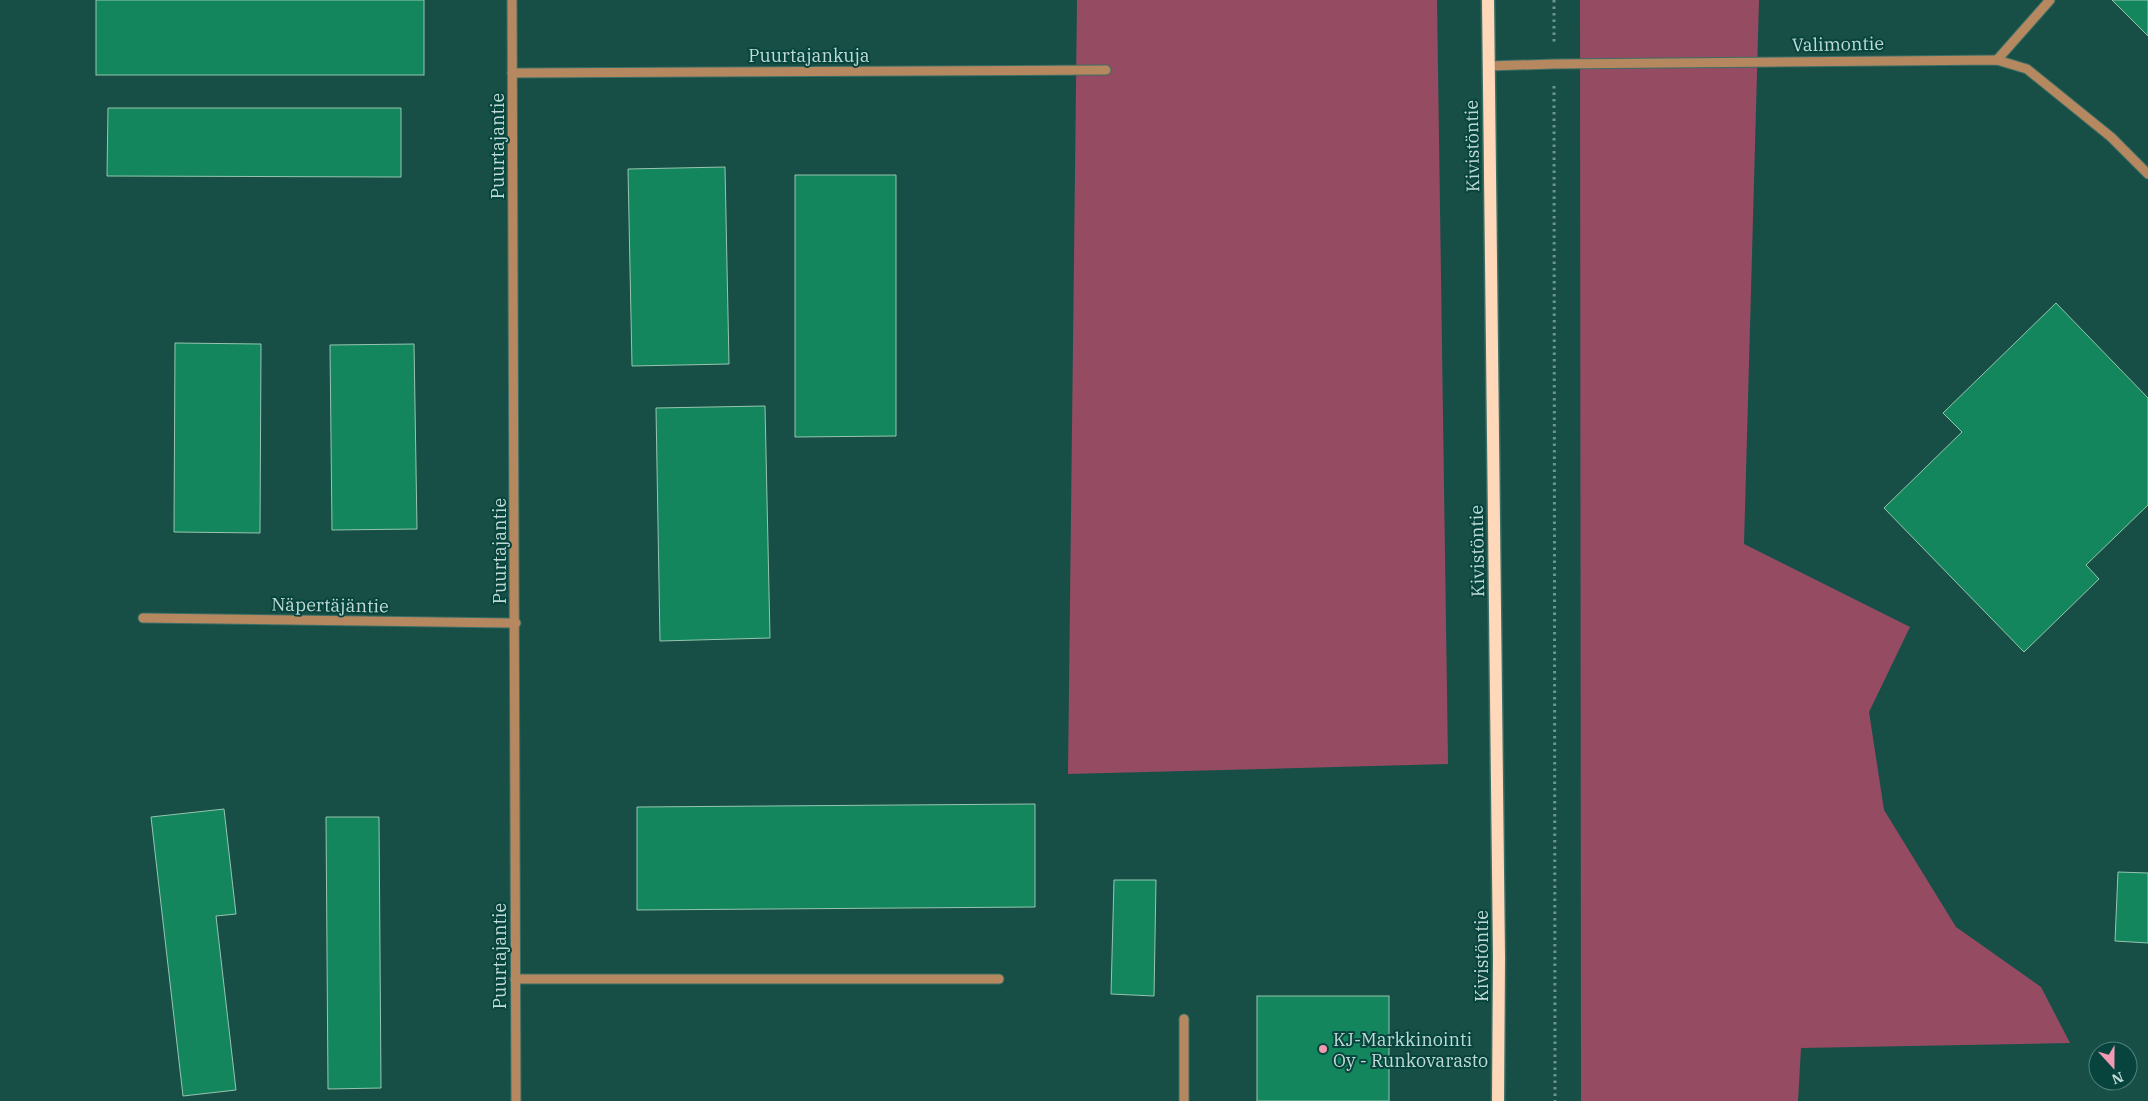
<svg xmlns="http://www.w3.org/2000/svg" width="2148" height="1101" font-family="'IBM Plex Serif',serif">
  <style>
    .green { fill: #954c62 }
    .building { fill: #13865d; stroke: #97c5ae }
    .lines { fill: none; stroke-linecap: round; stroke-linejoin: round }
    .minor-casing { stroke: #3c6e66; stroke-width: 11 }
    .major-casing { stroke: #3c6e66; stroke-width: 15 }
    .path { stroke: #6c958f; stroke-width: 3; stroke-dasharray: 2.5 4; stroke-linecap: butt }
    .minor { stroke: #b68860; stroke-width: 9 }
    .major { stroke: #fed8b8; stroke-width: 12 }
    .poi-dot { fill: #f19ab2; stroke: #07443d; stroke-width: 2 }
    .labels { text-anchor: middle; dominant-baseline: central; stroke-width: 4; stroke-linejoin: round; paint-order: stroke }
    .street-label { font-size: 18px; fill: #c0dad5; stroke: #07443d }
    .poi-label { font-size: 18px; fill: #c0dad5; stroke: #07443d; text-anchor: start }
  </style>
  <rect width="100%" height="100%" fill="#174f47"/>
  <g class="green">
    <path d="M1077,0H1437L1448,764L1068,774Z"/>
    <path d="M1580,0H1759L1744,544L1910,627L1869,712L1884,810L1956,927L2041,987L2070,1043L1801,1048L1798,1101H1581Z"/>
  </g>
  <g class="building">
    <rect x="96" y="0" width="328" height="75"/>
    <path d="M2112,0H2148V36Z"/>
    <path d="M108,108H401V177L107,176Z"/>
    <path d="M725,167L729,364L632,366L628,169Z"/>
    <path d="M795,175H896V436L795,437Z"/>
    <path d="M2056,303L2148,398V505L2086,565L2099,579L2024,652L1884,508L1962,432L1943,413Z"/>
    <path d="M175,343L261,344L260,533L174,532Z"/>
    <path d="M414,344L417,529L332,530L330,345Z"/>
    <path d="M765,406L770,638L660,641L656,408Z"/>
    <path d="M1035,804V907L637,910V807Z"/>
    <path d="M224,809L236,914L216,916L236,1090L183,1096L151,817Z"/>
    <path d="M326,817H379L381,1088L328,1089Z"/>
    <path d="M2118,872L2148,873V943L2115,941Z"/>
    <path d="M1114,880H1156L1154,996L1111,994Z"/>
    <rect x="1257" y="996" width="132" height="105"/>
  </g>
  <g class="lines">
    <defs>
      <g id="minor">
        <path d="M512,0L516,1101"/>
        <path d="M1997,60L2050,0"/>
        <path d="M1489,66L1554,64L1997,60L2027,69L2111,137L2148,174"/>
        <path d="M512,73L1106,70"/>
        <path d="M143,618L516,623"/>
        <path d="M515,979H999"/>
        <path d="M1184,1019V1101"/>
      </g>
      <path id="major" d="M1488,0L1499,958L1498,1101"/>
    </defs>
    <use href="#minor" class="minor-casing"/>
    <use href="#major" class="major-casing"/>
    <g class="path">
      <path d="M1554,0V42"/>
      <path d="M1554,86L1555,1101"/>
    </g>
    <use href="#minor" class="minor"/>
    <use href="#major" class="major"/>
  </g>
  <circle class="poi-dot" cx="1323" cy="1049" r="5"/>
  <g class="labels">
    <g class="street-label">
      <text transform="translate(1838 44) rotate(-1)">Valimontie</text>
      <text x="809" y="55">Puurtajankuja</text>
      <text transform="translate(497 146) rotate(-90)">Puurtajantie</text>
      <text transform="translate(1472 146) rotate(-91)">Kivistöntie</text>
      <text transform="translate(499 551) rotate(-90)">Puurtajantie</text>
      <text transform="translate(1477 551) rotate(-91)">Kivistöntie</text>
      <text transform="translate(330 605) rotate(1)">Näpertäjäntie</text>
      <text transform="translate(499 956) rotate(-90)">Puurtajantie</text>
      <text transform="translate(1481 956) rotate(-90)">Kivistöntie</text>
    </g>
    <g class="poi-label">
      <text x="1333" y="1039">KJ-Markkinointi<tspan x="1333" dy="21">Oy - Runkovarasto</tspan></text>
    </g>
  </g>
  <g transform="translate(2113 1066) rotate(159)"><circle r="24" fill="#07443d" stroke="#51807a"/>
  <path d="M0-4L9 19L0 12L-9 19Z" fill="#f19ab2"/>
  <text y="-8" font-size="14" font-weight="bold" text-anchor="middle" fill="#c0dad5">N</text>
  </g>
</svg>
